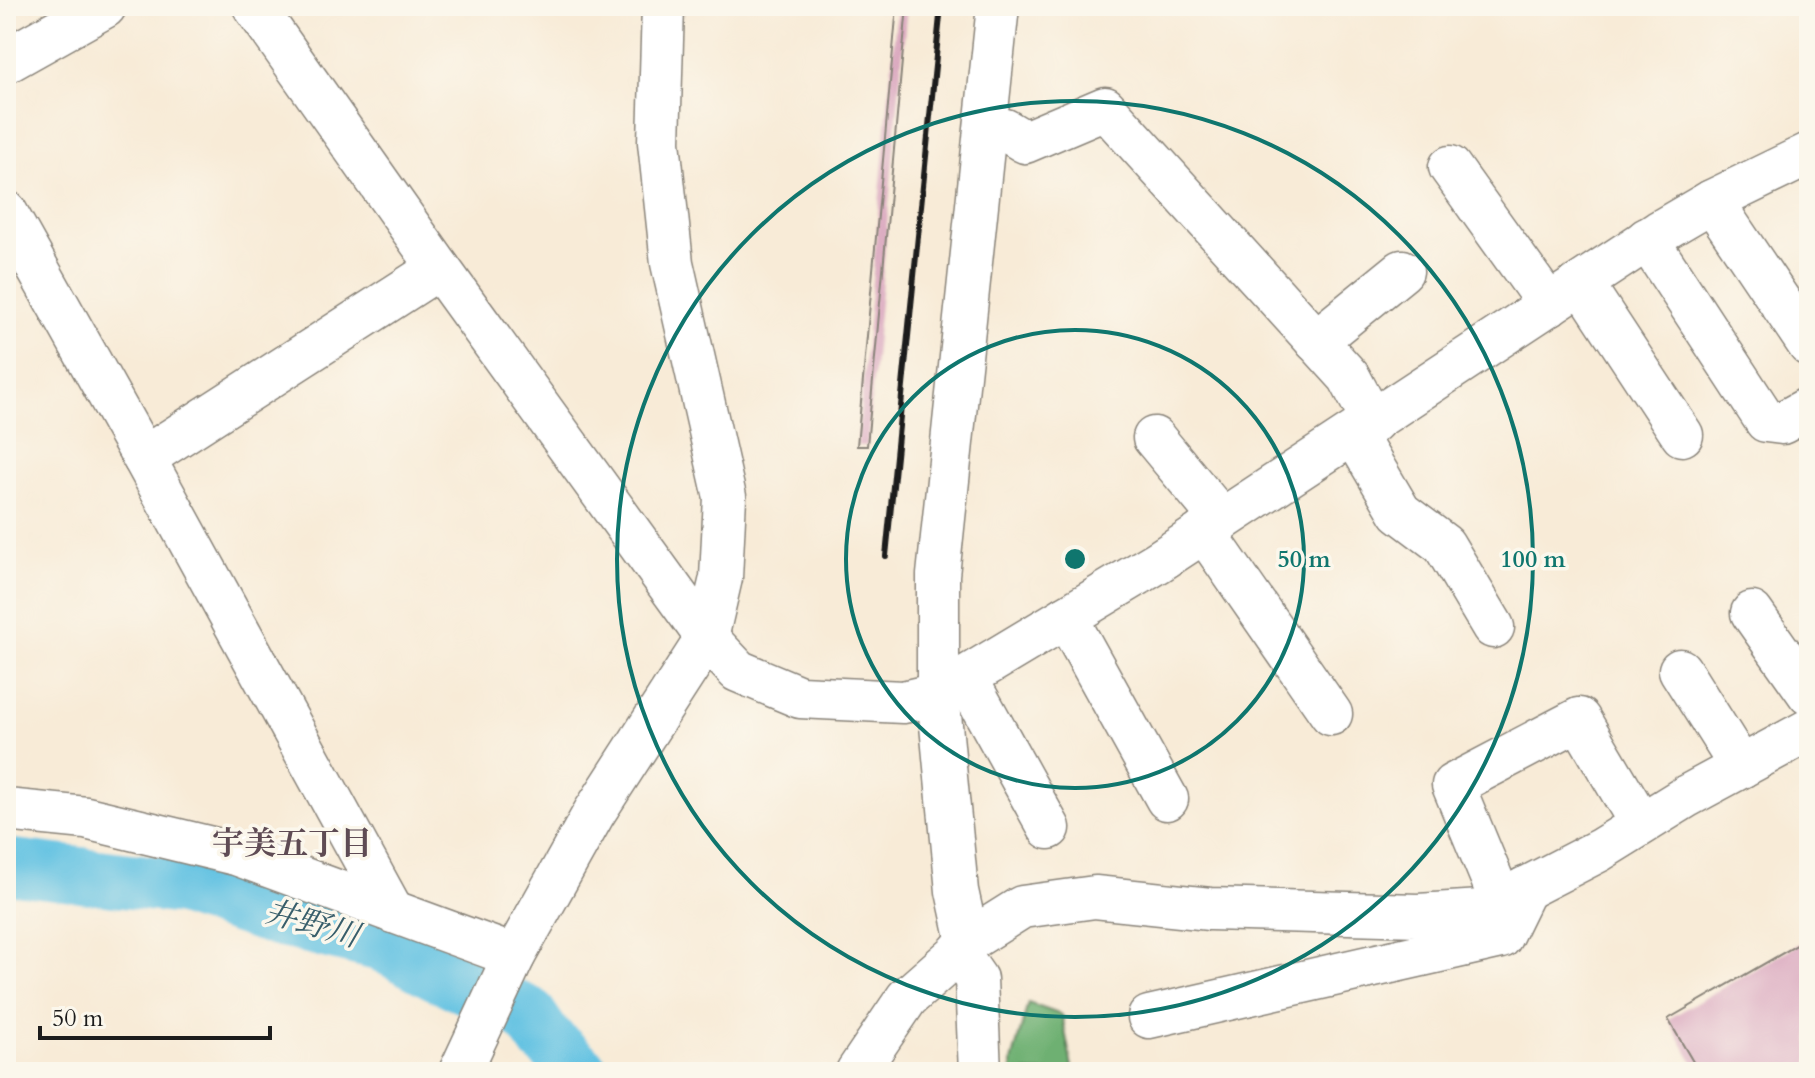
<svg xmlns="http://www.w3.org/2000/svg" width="1815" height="1078" font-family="Cardo,'Noto Serif JP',serif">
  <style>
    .forest { fill: #6eb072; stroke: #456647; stroke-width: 2 }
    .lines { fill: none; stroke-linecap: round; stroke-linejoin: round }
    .river { stroke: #63c2e2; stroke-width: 56 }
    .building { fill: #d8a3bc }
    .minor-casing { stroke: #8a847a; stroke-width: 45 }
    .major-casing { stroke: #8a847a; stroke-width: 47 }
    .minor { stroke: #fff; stroke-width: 42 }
    .major { stroke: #fff; stroke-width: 44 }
    .rail { stroke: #1c1c1c; stroke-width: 6 }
    .ring { fill: none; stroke: #0f766e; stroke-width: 4 }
    .labels { text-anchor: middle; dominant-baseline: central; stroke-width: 7; stroke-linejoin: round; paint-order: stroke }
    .neighbourhood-label { font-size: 32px; font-weight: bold; fill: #5e4b54; stroke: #fbf7ec }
    .water-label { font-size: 32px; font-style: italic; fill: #385e6b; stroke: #fbf7ec }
    .centre { fill: #0f766e; stroke: #fbf7ec; stroke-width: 4 }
    .ring-label { font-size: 24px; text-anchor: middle; font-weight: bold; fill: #0f766e; stroke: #fbf7ec; stroke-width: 7; stroke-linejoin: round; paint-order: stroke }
  </style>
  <rect width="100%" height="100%" fill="#fbf7ec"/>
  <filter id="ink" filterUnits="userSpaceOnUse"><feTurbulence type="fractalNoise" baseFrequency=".0125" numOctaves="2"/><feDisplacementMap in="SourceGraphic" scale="16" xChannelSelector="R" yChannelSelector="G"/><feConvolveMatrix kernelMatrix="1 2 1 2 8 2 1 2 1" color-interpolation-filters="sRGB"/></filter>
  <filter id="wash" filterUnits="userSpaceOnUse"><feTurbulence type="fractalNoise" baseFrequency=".006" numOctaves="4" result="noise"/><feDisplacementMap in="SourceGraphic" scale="32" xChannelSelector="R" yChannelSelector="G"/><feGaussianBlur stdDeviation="1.8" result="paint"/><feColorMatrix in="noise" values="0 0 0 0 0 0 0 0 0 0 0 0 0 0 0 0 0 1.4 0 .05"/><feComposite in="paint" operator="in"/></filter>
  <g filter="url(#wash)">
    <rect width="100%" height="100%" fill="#f8ebd7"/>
    <path class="forest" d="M1028,1003L1062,1015L1073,1072H1012V1062Z"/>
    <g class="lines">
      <path class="river" d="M6,866L181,887L269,916L382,944L439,974L528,1014L543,1036L581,1072"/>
    </g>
    <g id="blocks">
      <g class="building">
        <path d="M897,6H907L867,446H857Z"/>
        <path d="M1809,938V1072H1699L1668,1019Z"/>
      </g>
    </g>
  </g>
  <g filter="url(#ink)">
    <use href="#blocks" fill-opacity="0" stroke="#8a847a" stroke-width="2"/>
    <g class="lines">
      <defs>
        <g id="minor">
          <path d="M254,6L439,268L707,638L738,671L800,697L903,702L938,694L1158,562L1659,232L1712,201L1809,154"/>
          <path d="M987,127L1005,130L1025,142L1105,108L1349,377L1373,422"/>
          <path d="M1450,167L1549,305"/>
          <path d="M1712,201L1809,345"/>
          <path d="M6,212L144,458L393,912"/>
          <path d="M1647,239L1766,421L1782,423L1809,408"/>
          <path d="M1582,283L1682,435"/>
          <path d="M1316,341L1402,271"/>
          <path d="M1354,434L1400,512L1444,545L1493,627"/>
          <path d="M1154,438L1222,520"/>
          <path d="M144,458L439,268"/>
          <path d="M1204,531L1331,714"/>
          <path d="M1752,613L1809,694"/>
          <path d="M1066,617L1167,799"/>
          <path d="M1680,670L1741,767"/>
          <path d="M966,678L1049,828"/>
          <path d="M6,810L86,818L236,854L514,956"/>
          <path d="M1501,901L1453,785L1579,719L1641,824"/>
          <path d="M968,941L957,891L938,694V575L998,6"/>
          <path d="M958,953L976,979L980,1072"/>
          <path d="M1149,1017L1501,937L1525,888"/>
          <path d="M460,1072L514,956L594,813L707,638L721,578L725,497L672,263L659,142L663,6"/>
          <path d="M857,1072L907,998L958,953L968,941L1022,907L1095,897L1210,909L1418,915L1482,911L1600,850L1687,796L1809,730"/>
        </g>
        <path id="major" d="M6,61L104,6"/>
      </defs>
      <use href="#minor" class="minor-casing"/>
      <use href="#major" class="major-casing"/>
      <use href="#minor" class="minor"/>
      <use href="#major" class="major"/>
      <path class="rail" d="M886,556L941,6"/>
    </g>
  </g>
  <g class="ring">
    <circle cx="1075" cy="559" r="229"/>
    <circle cx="1075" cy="559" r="458"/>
  </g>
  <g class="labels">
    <g class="neighbourhood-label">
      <text x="292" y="844">宇美五丁目</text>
    </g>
    <g class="water-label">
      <text transform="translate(312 924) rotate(16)">井野川</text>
    </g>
  </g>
  <circle cx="1075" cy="559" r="12" class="centre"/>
  <g class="ring-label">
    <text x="1304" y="567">50 m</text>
    <text x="1533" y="567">100 m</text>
  </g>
  <rect width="1815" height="1078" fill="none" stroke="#fbf7ec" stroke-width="32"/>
  <path d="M40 1026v12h230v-12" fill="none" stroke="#1c1c1c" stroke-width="4"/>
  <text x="52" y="1026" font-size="24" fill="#1c1c1c" stroke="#fbf7ec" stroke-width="6" paint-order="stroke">50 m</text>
</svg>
